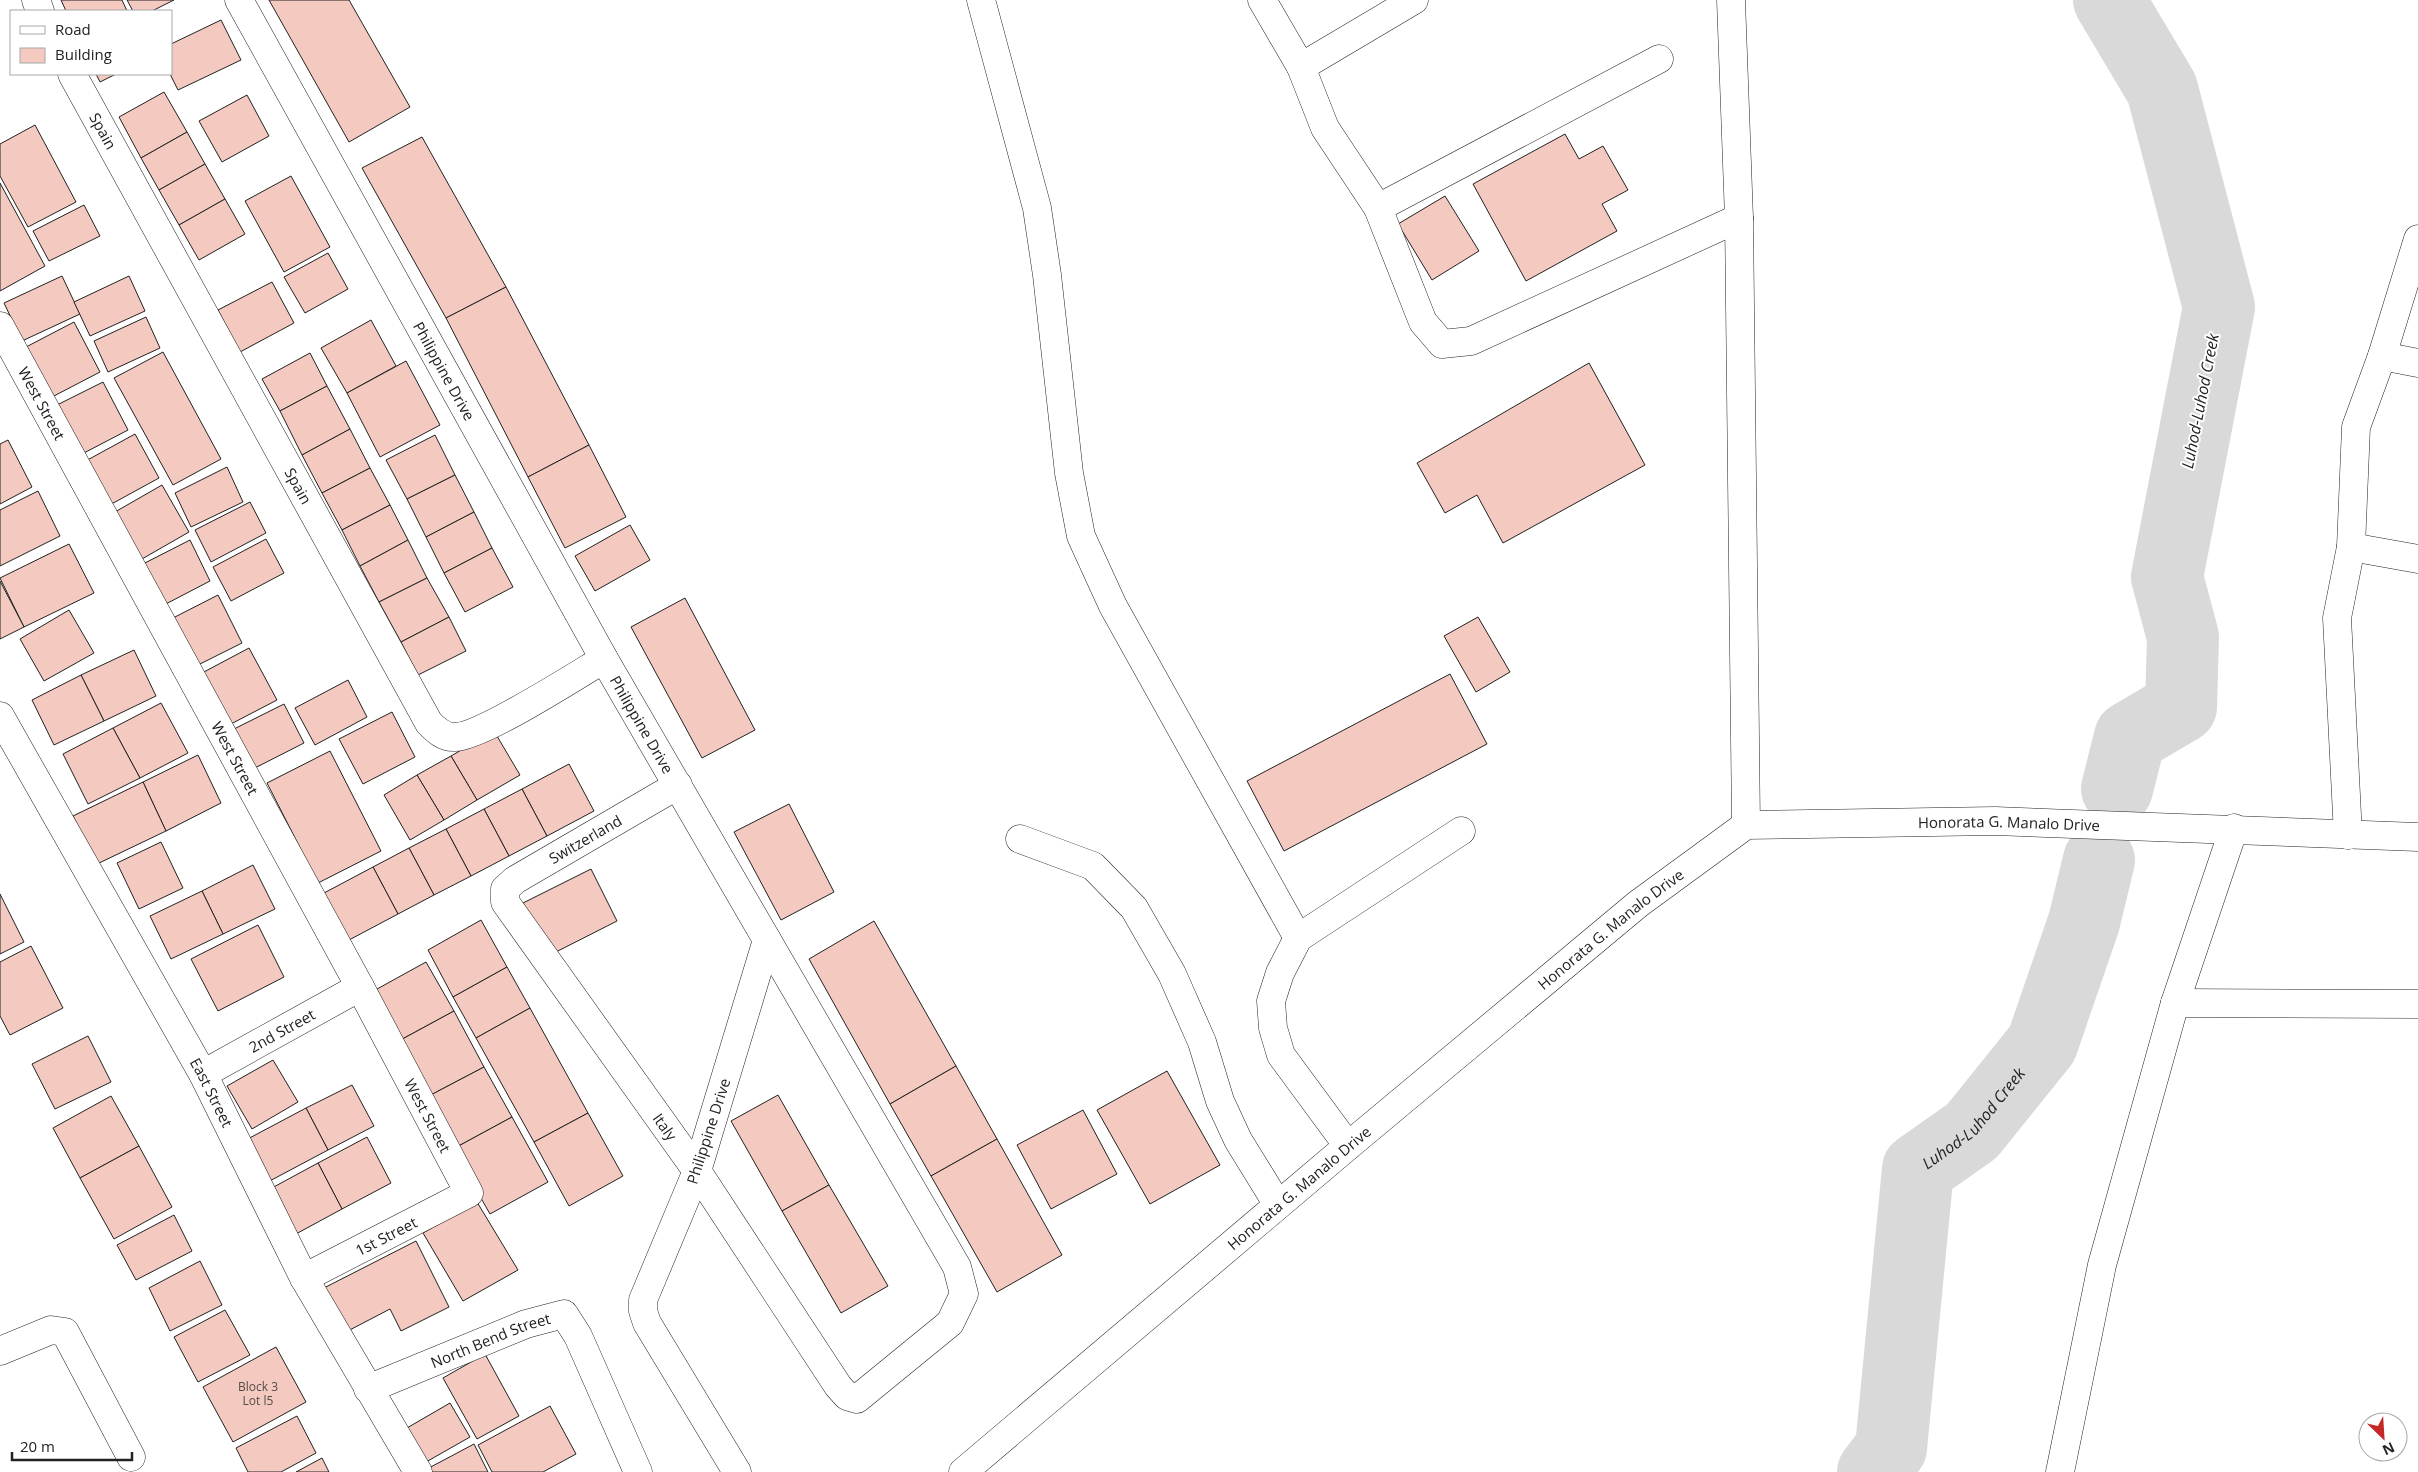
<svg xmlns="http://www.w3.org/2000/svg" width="2418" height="1472" font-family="'Open Sans',sans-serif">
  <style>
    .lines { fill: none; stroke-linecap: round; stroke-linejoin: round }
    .river { stroke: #d9d9d9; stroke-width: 72 }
    .building { fill: #f3c9c0; stroke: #222 }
    .minor-casing { stroke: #222; stroke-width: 29 }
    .minor { stroke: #fff; stroke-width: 28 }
    .labels { text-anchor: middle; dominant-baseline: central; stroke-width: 4; stroke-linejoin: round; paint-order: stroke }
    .number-label { font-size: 12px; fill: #564c4a }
    .street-label { font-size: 15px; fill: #222; stroke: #fff }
    .water-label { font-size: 16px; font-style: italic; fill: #222; stroke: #fff }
  </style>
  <rect width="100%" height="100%" fill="#fff"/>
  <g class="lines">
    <g class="river">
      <path d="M2109,0L2162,89L2219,307L2167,577L2183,637L2181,707L2130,737L2117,789"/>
      <path id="s1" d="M1873,1472L1891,1448L1918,1169L1972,1131L2042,1044L2084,922L2099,860"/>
    </g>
  </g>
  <g class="building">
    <path d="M61,0H122L127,11H66Z"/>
    <path d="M127,0H174L152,11H133Z"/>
    <path d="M269,0H349L410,107L349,142Z"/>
    <path d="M221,20L241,60L178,90L170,74L171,44Z"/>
    <path d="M96,74H116L100,82Z"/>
    <path d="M164,92L187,132L141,158L119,117Z"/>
    <path d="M247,95L269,136L222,162L199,121Z"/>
    <path d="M35,125L76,202L28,227L0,176V144Z"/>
    <path d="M187,132L205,164L159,190L141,158Z"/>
    <path d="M1565,134L1579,159L1603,146L1628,190L1602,204L1617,231L1526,281L1473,184Z"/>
    <path d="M422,137L506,287L446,318L362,168Z"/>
    <path d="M205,164L225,199L179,225L159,190Z"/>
    <path d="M291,176L330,247L284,272L245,201Z"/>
    <path d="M0,183L45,266L0,291Z"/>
    <path d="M1445,196L1479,251L1432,280L1398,224Z"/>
    <path d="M225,199L245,234L199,260L179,225Z"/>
    <path d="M84,205L100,236L49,261L33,231Z"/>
    <path d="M328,253L348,289L305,313L284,277Z"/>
    <path d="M62,276L80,314L22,341L4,303Z"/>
    <path d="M129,276L145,311L90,336L74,302Z"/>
    <path d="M272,282L294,323L240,352L218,310Z"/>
    <path d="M506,287L589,445L528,477L446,318Z"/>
    <path d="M146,317L160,348L108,372L94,341Z"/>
    <path d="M371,320L396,366L347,393L321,348Z"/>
    <path d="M74,322L100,372L52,397L26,347Z"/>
    <path d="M163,352L221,459L173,485L114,378Z"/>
    <path d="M310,353L327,386L280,411L262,379Z"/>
    <path d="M406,361L440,425L380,457L347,393Z"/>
    <path d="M1589,363L1645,465L1503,543L1477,495L1445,513L1417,463Z"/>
    <path d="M103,382L128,430L82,454L57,405Z"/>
    <path d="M327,386L350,429L302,455L280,411Z"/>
    <path d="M350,429L370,468L322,493L302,455Z"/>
    <path d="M135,434L159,478L106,507L82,463Z"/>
    <path d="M435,435L455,475L407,499L386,460Z"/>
    <path d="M8,440L32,487L0,504V444Z"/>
    <path d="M589,445L626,517L565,548L528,477Z"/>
    <path d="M227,467L243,502L191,527L175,493Z"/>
    <path d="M370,468L390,505L342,530L322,493Z"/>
    <path d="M455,475L474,512L426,537L407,499Z"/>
    <path d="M162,485L189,532L135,563L108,516Z"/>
    <path d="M38,491L60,536L0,566V510Z"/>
    <path d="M250,502L266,533L211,562L195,530Z"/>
    <path d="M390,505L408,540L360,566L342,530Z"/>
    <path d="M474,512L492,548L444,573L426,537Z"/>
    <path d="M630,525L650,560L595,591L575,556Z"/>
    <path d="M266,539L284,573L231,601L213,567Z"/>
    <path d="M190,540L210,581L160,607L139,566Z"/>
    <path d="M408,540L427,578L379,602L360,566Z"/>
    <path d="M69,544L94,593L24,627L0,578Z"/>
    <path d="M492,548L513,587L465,612L444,573Z"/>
    <path d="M427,578L449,617L401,642L379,602Z"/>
    <path d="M0,581L24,627L0,639Z"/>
    <path d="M218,595L242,643L194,667L171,619Z"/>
    <path d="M685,598L755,730L702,758L631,627Z"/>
    <path d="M69,610L94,653L44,681L20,639Z"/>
    <path d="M449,617L466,651L418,675L401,642Z"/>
    <path d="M1478,617L1510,672L1476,692L1444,636Z"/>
    <path d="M249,648L277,700L229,725L202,673Z"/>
    <path d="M134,650L156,696L104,721L81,675Z"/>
    <path d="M1450,674L1487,744L1284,851L1247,781Z"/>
    <path d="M81,675L104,721L54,745L32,700Z"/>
    <path d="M348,680L367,717L315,745L295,708Z"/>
    <path d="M161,703L188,753L140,778L113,728Z"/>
    <path d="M284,704L304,743L247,772L228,732Z"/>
    <path d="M392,712L415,757L363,784L339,739Z"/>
    <path d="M113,728L140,778L88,804L63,754Z"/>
    <path d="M494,731L520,775L477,800L451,756Z"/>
    <path d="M330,751L381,851L318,883L267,783Z"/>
    <path d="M198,755L221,803L166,831L143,782Z"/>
    <path d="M451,756L477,800L444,820L417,775Z"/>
    <path d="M569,764L594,811L547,836L522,789Z"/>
    <path d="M417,775L444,820L410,840L384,795Z"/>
    <path d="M143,782L166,831L97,864L73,816Z"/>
    <path d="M522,789L547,836L509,856L484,809Z"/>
    <path d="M789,804L834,892L781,920L734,832Z"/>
    <path d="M484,809L509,856L471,876L446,829Z"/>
    <path d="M446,829L471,876L434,895L409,848Z"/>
    <path d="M161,842L183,888L139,909L117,863Z"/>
    <path d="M409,848L434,895L398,914L373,867Z"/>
    <path d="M253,865L275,909L223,934L202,891Z"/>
    <path d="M373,867L398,914L349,940L324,893Z"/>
    <path d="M591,869L617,921L548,956L521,904Z"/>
    <path d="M202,891L223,934L171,959L150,916Z"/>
    <path d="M0,894L24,942L0,954Z"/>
    <path d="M481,920L507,967L453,997L428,950Z"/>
    <path d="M874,921L956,1066L890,1104L809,959Z"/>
    <path d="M258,925L284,977L218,1011L191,959Z"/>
    <path d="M31,946L63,1008L10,1035L0,1016V962Z"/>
    <path d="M426,962L454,1011L395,1043L368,994Z"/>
    <path d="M507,967L530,1008L476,1038L453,997Z"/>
    <path d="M530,1008L588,1113L534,1142L476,1038Z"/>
    <path d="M454,1011L484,1067L425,1098L395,1043Z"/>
    <path d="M88,1036L111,1082L55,1109L32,1064Z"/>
    <path d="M273,1060L298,1102L252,1129L227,1086Z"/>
    <path d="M956,1066L997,1139L931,1176L890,1104Z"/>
    <path d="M484,1067L512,1117L453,1149L425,1098Z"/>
    <path d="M1167,1071L1220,1165L1150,1204L1097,1110Z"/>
    <path d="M352,1085L374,1126L328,1150L306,1108Z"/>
    <path d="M778,1095L829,1185L782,1211L731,1121Z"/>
    <path d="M111,1096L139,1146L80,1178L53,1128Z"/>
    <path d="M306,1108L328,1150L264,1184L242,1142Z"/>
    <path d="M1083,1110L1117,1174L1051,1209L1017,1145Z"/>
    <path d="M588,1113L623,1176L569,1206L534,1142Z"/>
    <path d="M512,1117L548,1182L490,1214L453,1149Z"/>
    <path d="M367,1137L391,1183L342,1209L318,1163Z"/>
    <path d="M997,1139L1062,1255L997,1292L931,1176Z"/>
    <path d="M139,1146L172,1207L114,1239L80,1178Z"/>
    <path d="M318,1163L342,1209L294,1235L270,1189Z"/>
    <path d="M829,1185L888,1286L841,1313L782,1211Z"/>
    <path d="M477,1202L518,1270L463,1301L423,1233Z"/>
    <path d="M174,1215L192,1251L136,1280L117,1245Z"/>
    <path d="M416,1241L449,1307L401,1331L390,1309L342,1334L320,1290Z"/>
    <path d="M200,1261L222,1305L170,1331L149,1288Z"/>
    <path d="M225,1310L250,1355L198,1382L174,1337Z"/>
    <path d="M276,1347L306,1402L233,1442L203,1387Z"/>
    <path d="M485,1354L519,1416L477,1439L443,1378Z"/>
    <path d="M450,1403L470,1437L419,1466L400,1432Z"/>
    <path d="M550,1406L576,1454L543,1472H492L478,1445Z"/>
    <path d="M297,1416L316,1453L281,1472H248L236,1448Z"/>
    <path d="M474,1444L488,1472H426L425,1470Z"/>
    <path d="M322,1458L329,1472H296Z"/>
  </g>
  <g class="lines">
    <defs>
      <g id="minor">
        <path d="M36,0L40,11"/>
        <path id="s2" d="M239,0L604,659L767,940L697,1171L643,1300V1311L647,1323L737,1472"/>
        <path d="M981,0L1037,208L1047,275L1069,473L1081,536L1113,606L1298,938"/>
        <path d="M1262,0L1301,67L1325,128L1378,208L1423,322L1442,344L1471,341L1739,218"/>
        <path d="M1731,0L1739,218L1746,825"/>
        <path d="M1301,67L1414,0"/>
        <path id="s3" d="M72,74L429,723C436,730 444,738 455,737C481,737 577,675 604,659"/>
        <path d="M1378,208L1659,59"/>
        <path id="s4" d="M0,326L360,987L469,1193L304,1278"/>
        <path d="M2382,356L2418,363"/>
        <path d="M2351,547L2418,559"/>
        <path id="s5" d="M0,716L203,1074L304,1278L418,1472"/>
        <path id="s6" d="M678,785L515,880L505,889V902L697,1171L838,1386L847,1396L857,1399L950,1323L964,1294L957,1267L767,940"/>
        <path d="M2348,835L2337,618L2351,547L2356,427L2382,356L2418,239"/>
        <path d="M1020,839L1093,866L1134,908L1172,974L1202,1042L1220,1101L1238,1140L1278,1205"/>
        <path d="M2175,1003L2418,1004"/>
        <path id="s7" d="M203,1074L360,987"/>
        <path d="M1348,1146L1281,1055L1273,1028L1271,1001L1280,973L1298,938L1461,831"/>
        <path d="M0,1351L51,1330L65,1332L131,1457"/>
        <path id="s8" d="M368,1389L526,1324L564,1314L578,1336L638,1472"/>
        <path id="s9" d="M963,1472L1348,1146L1638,904L1746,825L1995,821L2418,837"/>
        <path d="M2060,1472L2102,1265L2175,1003L2234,828"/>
      </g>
    </defs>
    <use href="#minor" class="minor-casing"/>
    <use href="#minor" class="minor"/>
  </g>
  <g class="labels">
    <g class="number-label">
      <text x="258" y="1386">Block 3<tspan x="258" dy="14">Lot l5</tspan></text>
    </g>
    <g class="street-label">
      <text stroke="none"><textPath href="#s3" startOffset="65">Spain</textPath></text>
      <text stroke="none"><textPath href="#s2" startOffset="424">Philippine Drive</textPath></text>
      <text stroke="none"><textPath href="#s4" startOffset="88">West Street</textPath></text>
      <text stroke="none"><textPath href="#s3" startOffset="470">Spain</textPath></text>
      <text stroke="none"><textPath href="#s2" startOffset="829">Philippine Drive</textPath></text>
      <text stroke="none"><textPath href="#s4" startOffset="492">West Street</textPath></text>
      <text stroke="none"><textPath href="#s9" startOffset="1279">Honorata G. Manalo Drive</textPath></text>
      <text transform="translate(585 839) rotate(-30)">Switzerland</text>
      <text stroke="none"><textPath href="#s9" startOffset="845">Honorata G. Manalo Drive</textPath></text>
      <text stroke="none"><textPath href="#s7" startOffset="90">2nd Street</textPath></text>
      <text stroke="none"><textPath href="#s5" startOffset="432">East Street</textPath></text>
      <text stroke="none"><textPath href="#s4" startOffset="898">West Street</textPath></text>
      <text stroke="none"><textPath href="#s6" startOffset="491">Italy</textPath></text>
      <text transform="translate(708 1131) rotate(-72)">Philippine Drive</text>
      <text stroke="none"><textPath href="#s9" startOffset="440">Honorata G. Manalo Drive</textPath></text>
      <text transform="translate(386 1236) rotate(-27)">1st Street</text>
      <text stroke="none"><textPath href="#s8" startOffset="132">North Bend Street</textPath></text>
    </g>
    <g class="water-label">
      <text transform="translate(2200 401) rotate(-79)">Luhod-Luhod Creek</text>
      <text stroke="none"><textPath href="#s1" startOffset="386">Luhod-Luhod Creek</textPath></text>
    </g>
  </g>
  <rect x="10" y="10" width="162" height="65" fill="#ffffff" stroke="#a7a7a7"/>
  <rect x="20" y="26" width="25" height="8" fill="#ffffff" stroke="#a7a7a7"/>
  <text x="55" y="35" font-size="15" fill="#222222">Road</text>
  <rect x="20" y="48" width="25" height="15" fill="#f3c9c0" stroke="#a7a7a7"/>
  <text x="55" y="60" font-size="15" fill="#222222">Building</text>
  <g transform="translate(2383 1437) rotate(155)"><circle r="24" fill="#ffffff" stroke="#a7a7a7"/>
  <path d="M0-4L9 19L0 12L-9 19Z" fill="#c62828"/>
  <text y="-8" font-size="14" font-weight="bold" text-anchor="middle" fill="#222222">N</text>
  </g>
  <path d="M12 1452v8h120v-8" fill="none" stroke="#222222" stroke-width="2.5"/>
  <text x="20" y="1452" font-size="15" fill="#222222" stroke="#ffffff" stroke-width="4" paint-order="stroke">20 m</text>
</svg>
